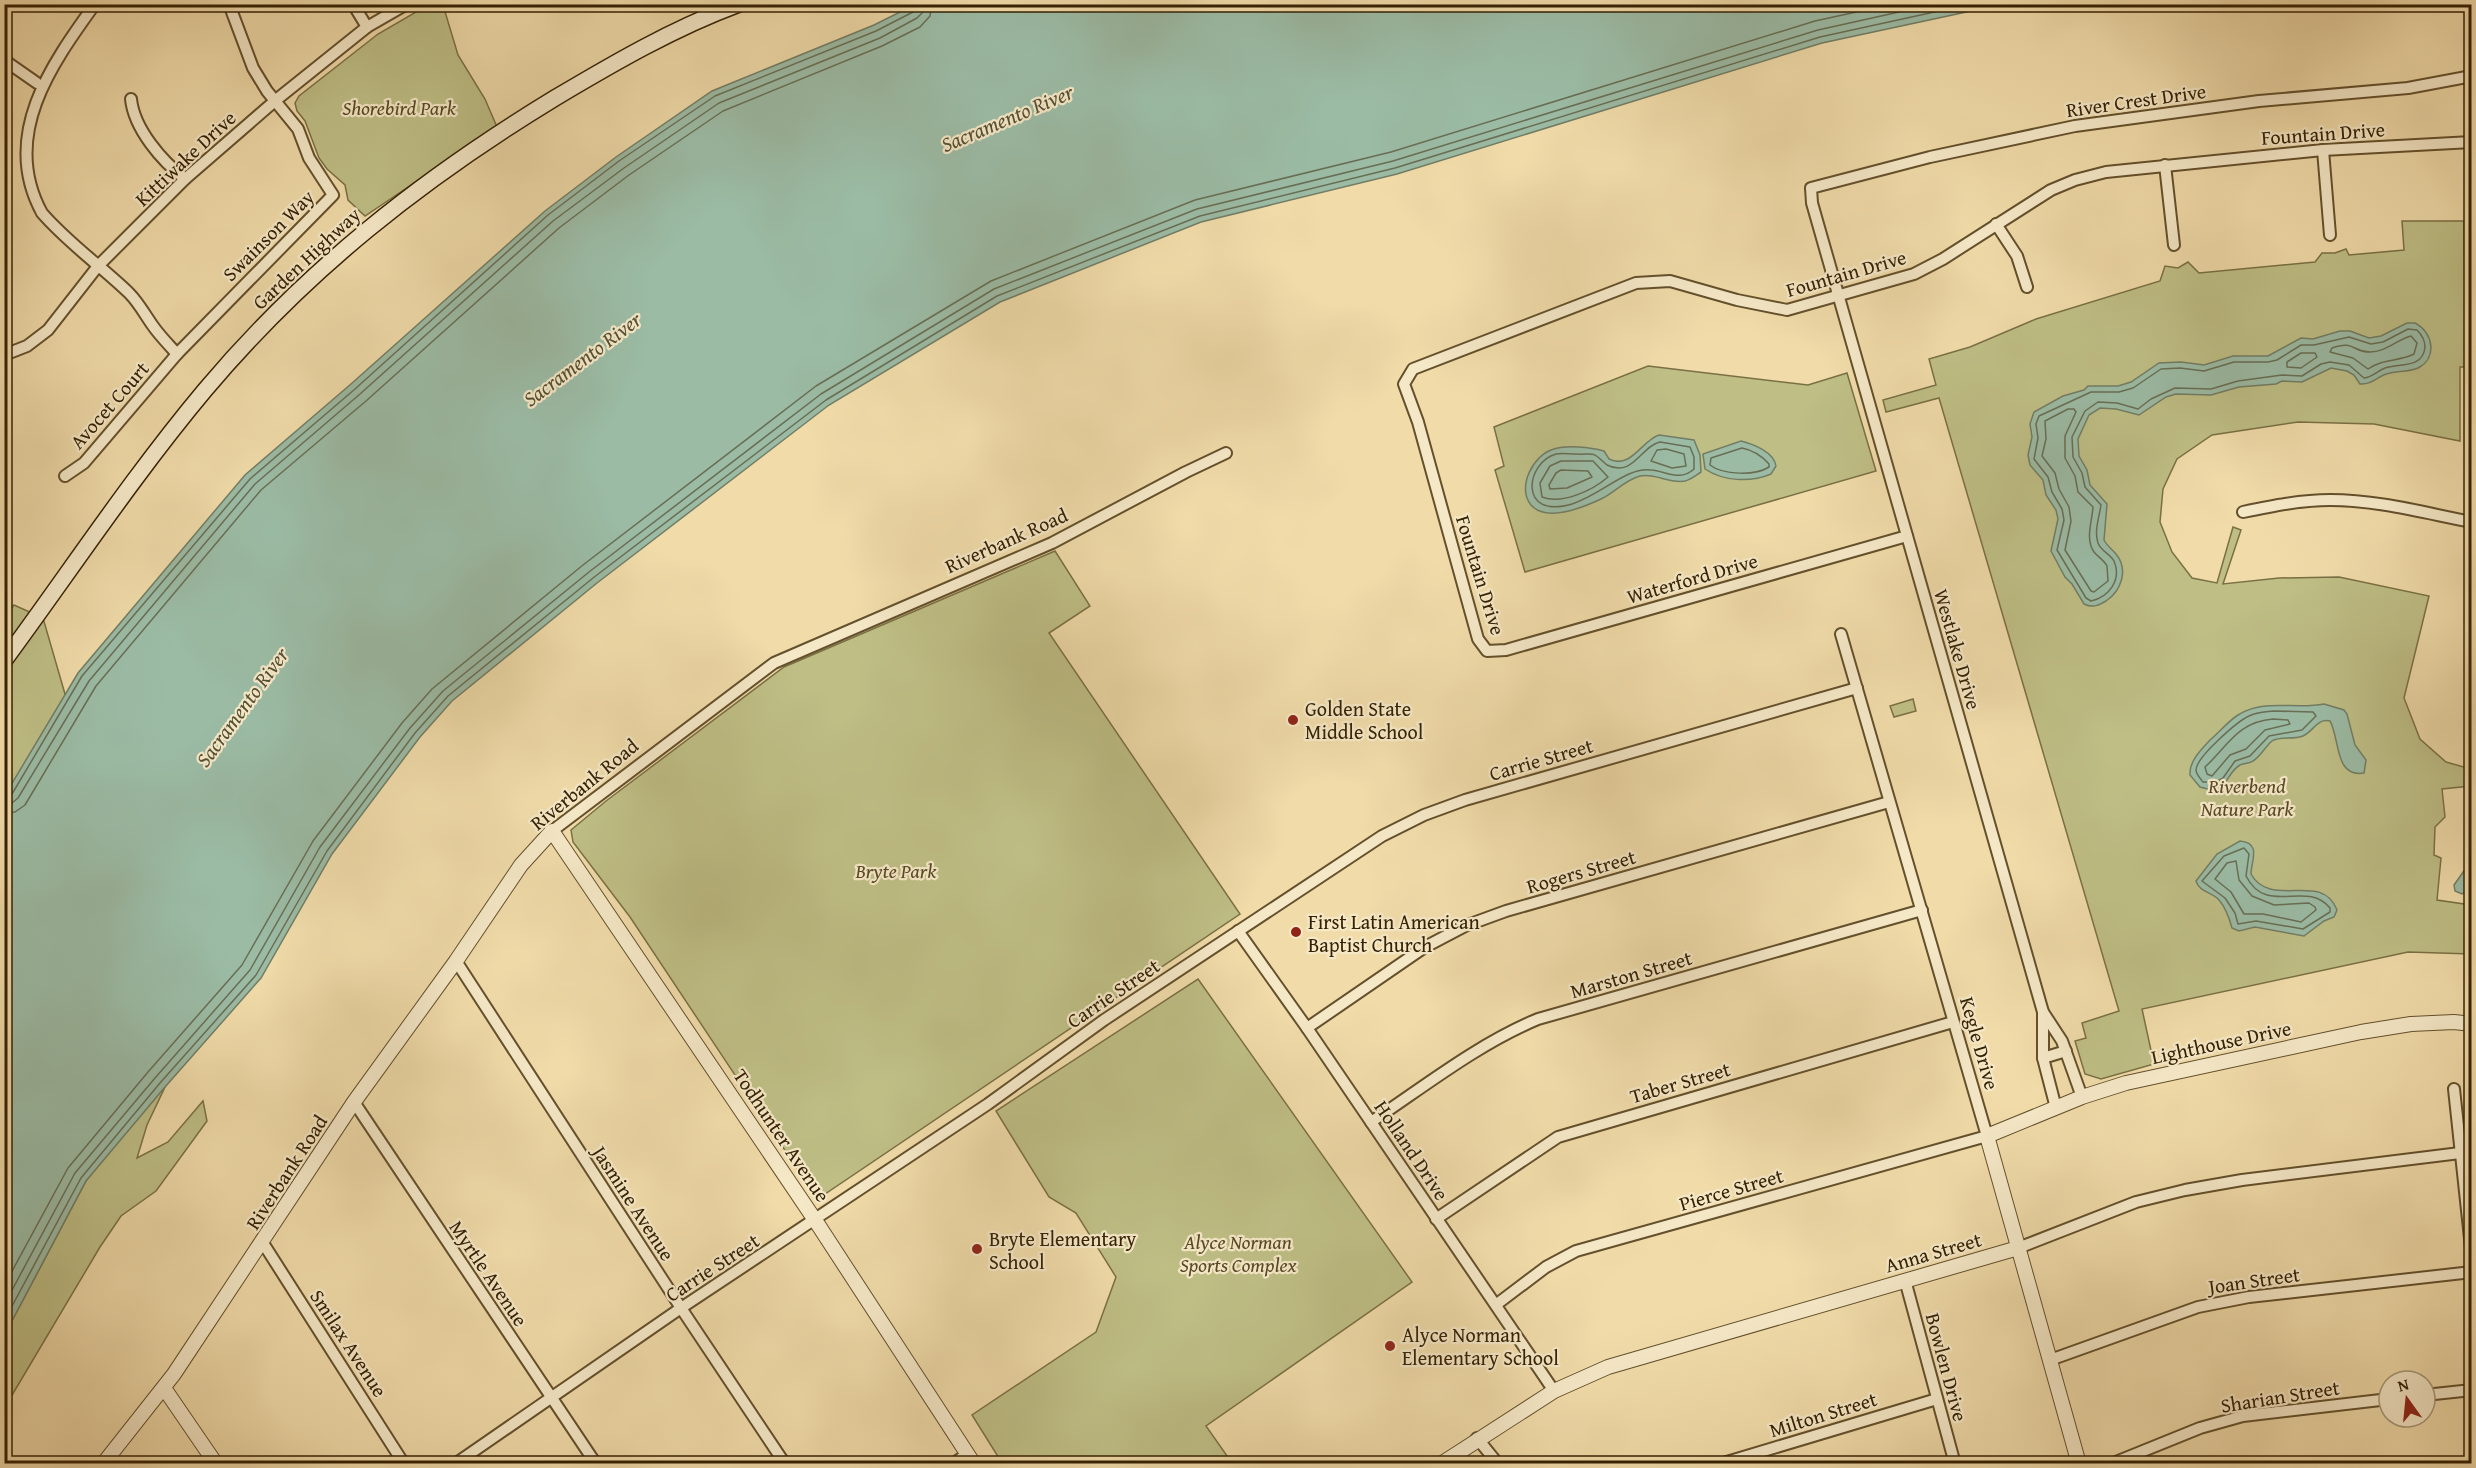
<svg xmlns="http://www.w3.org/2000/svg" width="2476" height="1468" font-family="'Gentium Book Plus',serif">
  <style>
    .green { fill: #bebe85; stroke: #7a7044; stroke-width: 1.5 }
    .water { fill: #9bbba5; stroke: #727d64; stroke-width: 1.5 }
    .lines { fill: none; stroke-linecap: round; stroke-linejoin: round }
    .shore { stroke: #686e54; stroke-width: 1.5 }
    .minor-casing { stroke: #64502c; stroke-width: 14 }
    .tertiary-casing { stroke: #64502c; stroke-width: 16 }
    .secondary-casing { stroke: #352103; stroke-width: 18 }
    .minor { stroke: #f5e8c7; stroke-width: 10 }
    .tertiary { stroke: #f5e8c7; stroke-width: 14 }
    .secondary { stroke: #f5e8c7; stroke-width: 15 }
    .poi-dot { fill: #8f2418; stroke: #f5e8c7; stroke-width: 2 }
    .labels { text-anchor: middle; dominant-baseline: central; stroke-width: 4.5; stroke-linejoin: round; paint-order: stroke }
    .street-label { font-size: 20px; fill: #352103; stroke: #f5e8c7 }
    .park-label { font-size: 20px; font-style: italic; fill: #574824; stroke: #f5e8c7 }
    .poi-label { font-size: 20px; fill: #352103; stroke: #f5e8c7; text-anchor: start }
    .water-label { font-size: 21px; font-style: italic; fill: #544f34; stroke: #f5e8c7 }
  </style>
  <rect width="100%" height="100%" fill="#f0dba9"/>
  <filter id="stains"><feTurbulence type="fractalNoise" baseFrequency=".00333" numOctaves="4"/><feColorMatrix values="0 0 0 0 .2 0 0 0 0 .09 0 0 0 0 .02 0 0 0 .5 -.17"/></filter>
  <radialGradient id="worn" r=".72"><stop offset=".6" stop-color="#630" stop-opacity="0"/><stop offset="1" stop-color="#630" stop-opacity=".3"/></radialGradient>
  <g class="green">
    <path d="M428,5H443L458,55L485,99L497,127L365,216L348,200L345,185L327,169L319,158L305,121L297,111L295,103L299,96L378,34Z"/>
    <path d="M2402,221H2464L2466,350H2471L2472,367H2460V441L2374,424L2298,422L2212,435L2177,459L2163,489L2160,522L2172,552L2192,578L2217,583L2233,527L2241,530L2223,584L2279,578L2339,577L2429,596L2404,698L2420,739L2446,762L2471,769V786L2442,789L2445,817L2435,827L2434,855L2441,858L2437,900L2471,905V954L2408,952L2142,1009L2154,1064L2101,1079L2085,1074L2075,1041L2086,1038L2082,1023L2119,1011L1939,398L1886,412L1883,400L1936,385L1929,359L1970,347L2036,319L2160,281L2165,266L2178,268L2188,262L2199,273L2315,262L2322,253H2335L2346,249L2349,255L2404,250Z"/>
    <path d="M1648,366L1808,385L1847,373L1876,471L1525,572L1495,470L1504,466L1494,427Z"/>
    <path d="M1055,551L1090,606L1049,633L1240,914L825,1194H818L810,1188L630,917L573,842L571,830L606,801L784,667Z"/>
    <path d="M14,605L43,618L67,701L5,798V617Z"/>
    <path d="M1913,699L1916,711L1894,717L1890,706Z"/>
    <path d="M1198,979L1412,1282L1206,1426L1232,1463H1002L972,1415L1096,1332L1116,1277L1076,1213L1049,1197L996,1111Z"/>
    <path d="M154,1070L165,1087L147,1125L137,1158L168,1142L203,1101L207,1121L156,1191L121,1216L100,1247L5,1407V1334L86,1181Z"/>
  </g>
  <g class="water">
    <path d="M914,5H1999L1822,43L1397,174L1201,222L1000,302L829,405L597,583L452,701L420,737L332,854L261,978L165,1087L86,1181L5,1334V795L78,673L245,475L351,384L545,211L616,157L712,91L874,25Z"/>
    <path d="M2407,323H2415C2433,332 2438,358 2418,368C2408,372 2399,371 2390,373C2378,375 2373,385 2360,384L2354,375L2347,371L2331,368L2302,382L2282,381L2276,384L2239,387L2211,395L2176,394L2166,397L2139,415L2116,409L2100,408L2089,415L2078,439L2079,456L2087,470L2090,485L2107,504L2104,540C2107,546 2112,549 2116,554C2129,570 2121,591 2106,601C2098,606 2092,608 2084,604L2072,584L2065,577L2051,551L2058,519L2056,510L2046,495L2043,480L2030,465L2028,455L2032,437L2030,424L2034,412L2063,396L2084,390L2088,386H2118L2131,382L2159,363L2181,362L2204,365L2233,356H2268L2301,338L2313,339L2340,331H2350L2369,338L2381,336Z"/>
    <path d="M1659,435L1694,440L1700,455L1701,472C1696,475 1692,479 1685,481C1669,484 1656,473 1640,476C1625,480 1614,493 1601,499C1584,507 1547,523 1531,505C1516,487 1534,454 1554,449C1567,445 1590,447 1604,451L1609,459C1631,470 1642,440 1659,435Z"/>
    <path d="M1741,441C1753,444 1774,452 1776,466L1771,474C1750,483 1723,481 1705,469L1703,454Z"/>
    <path d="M2324,704L2344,710L2347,714L2355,745L2366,760L2364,773C2334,778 2340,738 2330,721C2317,718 2314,731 2303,736C2294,740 2279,736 2272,741C2265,747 2260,757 2253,761C2249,764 2243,763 2240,765C2224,774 2229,797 2200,787L2190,775C2189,761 2201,750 2210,740C2220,732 2227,722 2238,715C2264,698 2295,710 2324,704Z"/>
    <path d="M2240,841C2262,843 2251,861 2251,874C2271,910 2322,870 2337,910L2334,917L2324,921L2304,936L2255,927L2239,931L2232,928C2229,917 2226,908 2219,900C2212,892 2199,892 2196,881L2217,854Z"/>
    <path d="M2471,867V889L2462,894L2455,891L2454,885L2466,868Z"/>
  </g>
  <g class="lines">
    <g class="shore">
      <path d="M2408,329L2417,330C2422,335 2425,340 2425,347C2423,369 2399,363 2385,368C2377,371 2373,377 2364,378L2349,365L2330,362L2321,364L2302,376L2282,375L2238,381L2211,389L2175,388L2151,399L2138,409L2117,403L2098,402L2085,411L2072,437L2073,457L2082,473L2085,487L2101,505C2099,518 2094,531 2098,543C2101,551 2110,554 2114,561C2122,580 2109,597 2091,601L2086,598L2057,550L2064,520L2062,509L2052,492L2048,477L2034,459L2038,438L2036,424L2039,416L2091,392H2119L2133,388L2161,369L2180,368L2204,371L2234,362H2268L2277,360L2301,345H2314L2349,337L2371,344L2383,342Z"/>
      <path d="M2411,336L2417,343L2414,354C2398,362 2384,358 2368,369L2353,358L2330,352L2332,348C2355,340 2352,352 2370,352C2386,352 2396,340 2411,336Z"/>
      <path d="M2301,353H2315L2317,357L2301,368L2287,367V362Z"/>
      <path d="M2068,409H2074L2076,412L2065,436V458L2075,476L2078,492L2093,507C2092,522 2085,539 2094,552C2098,557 2104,560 2107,566L2108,581L2094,592L2091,591L2065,550L2071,521L2069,507L2059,489L2055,473L2042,456L2046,439L2045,421Z"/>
      <path d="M1660,442L1690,447L1694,457V469C1680,482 1666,471 1651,470C1643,469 1636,471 1629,474C1609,483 1594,497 1572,504C1517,520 1526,462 1556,454C1562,453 1569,454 1575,454C1597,455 1590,450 1607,465C1633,478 1641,446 1660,442Z"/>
      <path d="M1742,448C1752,450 1762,456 1769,464V467C1755,476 1723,475 1710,465L1711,458Z"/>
      <path d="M1666,449L1684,454L1686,466L1672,468L1651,461L1657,450Z"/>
      <path d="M1561,461H1593L1608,477C1593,490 1562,505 1542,497L1540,483L1550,466Z"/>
      <path d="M1561,470L1588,471L1592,477L1567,488L1550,489L1549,485L1556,473Z"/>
      <path d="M2273,711L2313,712L2316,716L2302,730L2269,736L2250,756L2235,761L2223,778L2216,782H2203C2200,778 2196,774 2196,770C2196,757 2238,721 2249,716C2257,712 2265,712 2273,711Z"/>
      <path d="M2273,719L2288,720L2290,724L2265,730L2246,749L2230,755L2212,776L2207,774L2205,767C2228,746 2237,722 2273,719Z"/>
      <path d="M4,797L12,794L82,676L250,479L355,389L548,215L619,161L715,96L876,31L913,12L916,4"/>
      <path d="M4,804L12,803L18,798L89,681L255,484L360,394L553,221L624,168L719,103L880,38L917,18L922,13L923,4"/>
      <path d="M4,813L15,812L25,805L96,686L261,490L366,401L559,228L629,175L723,111L882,46L920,27L930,16L932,4"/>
      <path d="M2244,848L2249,854L2246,876C2267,917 2306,879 2330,908V912L2303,929L2256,921L2238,924L2235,913L2225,898L2202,881L2224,856Z"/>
      <path d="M2236,861L2239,880L2252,896L2274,905L2309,903L2315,907L2316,910L2301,922L2263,914H2244L2231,892L2215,879L2227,863Z"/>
      <path d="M4,1286L68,1168L148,1072L242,965L313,841L402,723L432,689L583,565L816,386L991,281L1195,200L1391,152L1815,21L1893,4"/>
      <path d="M4,1305L75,1173L155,1078L250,970L320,847L410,728L443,691L589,572L821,394L994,289L1197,209L1393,161L1818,30L1935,4"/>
      <path d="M4,1321L81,1178L160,1083L256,975L327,851L415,733L448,696L593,578L826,400L997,296L1200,216L1395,168L1820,37L1971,4"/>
    </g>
    <defs>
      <g id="minor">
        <path d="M95,4C51,65 0,136 42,213C68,243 101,266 129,293C139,303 145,315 153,326C160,336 169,345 177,354"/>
        <path d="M353,4L367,27"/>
        <path d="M4,60L37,83"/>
        <path d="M131,99C134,129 162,161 185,179"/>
        <path d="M2323,150L2330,235"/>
        <path d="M2165,165L2174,245"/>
        <path d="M1996,224L2017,256L2027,287"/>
        <path d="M4,355L27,346L48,330L98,266L185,179L276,100L367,27L407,4"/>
        <path d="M65,476L84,463L177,354L333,195L309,158L298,129L267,91L253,68L229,4"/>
        <path d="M2243,512C2272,506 2301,500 2330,500C2378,500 2425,513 2472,522"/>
        <path d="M1907,536L1506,650L1487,651L1478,639L1418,422L1404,384L1413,369L1636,283L1670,281L1737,300L1787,310L1914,274L1943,259L2051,190L2075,180L2106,172L2323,150L2472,142"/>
        <path d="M552,831L774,663L1052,543L1186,472L1226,453"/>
        <path d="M1238,931L1307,1028L1554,1391"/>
        <path d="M456,961L681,1308L785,1464"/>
        <path d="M2043,1012V1058L2056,1108"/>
        <path d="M1307,1028L1425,947L1465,926L1506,911L1889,802"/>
        <path d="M2043,1058L2066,1051"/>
        <path d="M2454,1089L2472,1257"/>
        <path d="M2082,1097L2062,1041L2043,1012L1812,203L1811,188L1930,157L2075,126L2259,101L2408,88L2472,76"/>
        <path d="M354,1102L596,1464"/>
        <path d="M1371,1122C1425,1086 1478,1044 1538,1019L1922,910"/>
        <path d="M1436,1219L1558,1137L1953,1022"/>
        <path d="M263,1243L404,1464"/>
        <path d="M2018,1248L2136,1202L2185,1190L2242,1180L2460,1153"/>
        <path d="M1905,1280L1955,1464"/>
        <path d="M1497,1304L1546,1267L1576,1251L1987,1136L1841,634"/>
        <path d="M2050,1360L2198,1307L2249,1297L2472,1272"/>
        <path d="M2425,1395L2472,1390"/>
        <path d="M1477,1438L1498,1464"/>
        <path d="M455,1464L681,1308L988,1104L1104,1020L1382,836L1424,815L1465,800L1857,688"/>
        <path d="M953,1464L967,1454"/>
        <path d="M1720,1464L1937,1399"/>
        <path d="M2111,1464L2200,1428L2243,1416L2389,1399"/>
      </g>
      <g id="tertiary">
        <path d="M164,1388L216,1464"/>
        <path d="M103,1464L174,1374L354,1102L456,961L521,865L552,831L815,1220L974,1464"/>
        <path d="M1441,1464L1554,1391L1608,1367L2018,1248"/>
        <path d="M2079,1464L1987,1136L2082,1097L2126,1083L2361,1032L2411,1024L2454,1022L2472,1024"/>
      </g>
      <path id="secondary" d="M4,661C71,570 133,476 205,390C306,270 422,179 555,98C614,63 674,28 739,4"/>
    </defs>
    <use href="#minor" class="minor-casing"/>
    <use href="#tertiary" class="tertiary-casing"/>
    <use href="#secondary" class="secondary-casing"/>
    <use href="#minor" class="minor"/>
    <use href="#tertiary" class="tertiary"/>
    <use href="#secondary" class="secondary"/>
  </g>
  <g class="poi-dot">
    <circle cx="1293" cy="720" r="6"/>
    <circle cx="1296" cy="932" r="6"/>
    <circle cx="977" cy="1249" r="6"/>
    <circle cx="1390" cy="1346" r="6"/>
  </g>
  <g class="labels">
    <g class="street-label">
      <text transform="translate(2136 100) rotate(-8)">River Crest Drive</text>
      <text transform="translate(2323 133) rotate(-4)">Fountain Drive</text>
      <text transform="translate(185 158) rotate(-43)">Kittiwake Drive</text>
      <text transform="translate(268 235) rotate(-45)">Swainson Way</text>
      <text transform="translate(306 258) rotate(-43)">Garden Highway</text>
      <text transform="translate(1846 273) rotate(-16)">Fountain Drive</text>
      <text transform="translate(109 405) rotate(-49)">Avocet Court</text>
      <text transform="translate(1006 540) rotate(-24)">Riverbank Road</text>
      <text transform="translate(1481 575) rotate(73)">Fountain Drive</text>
      <text transform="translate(1692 578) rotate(-16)">Waterford Drive</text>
      <text transform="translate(1958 649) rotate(74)">Westlake Drive</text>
      <text transform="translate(1541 759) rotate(-16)">Carrie Street</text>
      <text transform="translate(584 784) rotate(-39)">Riverbank Road</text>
      <text transform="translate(1581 871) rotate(-16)">Rogers Street</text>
      <text transform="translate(1631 974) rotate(-16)">Marston Street</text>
      <text transform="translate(1113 993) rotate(-34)">Carrie Street</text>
      <text transform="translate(2221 1042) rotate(-12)">Lighthouse Drive</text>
      <text transform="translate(1980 1043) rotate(74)">Kegle Drive</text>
      <text transform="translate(1680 1082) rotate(-16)">Taber Street</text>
      <text transform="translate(782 1135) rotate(56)">Todhunter Avenue</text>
      <text transform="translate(1412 1150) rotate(56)">Holland Drive</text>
      <text transform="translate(286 1172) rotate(-57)">Riverbank Road</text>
      <text transform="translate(1731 1189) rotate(-16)">Pierce Street</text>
      <text transform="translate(634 1203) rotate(57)">Jasmine Avenue</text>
      <text transform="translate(1933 1252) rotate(-16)">Anna Street</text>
      <text transform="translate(712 1267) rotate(-33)">Carrie Street</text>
      <text transform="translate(489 1273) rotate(56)">Myrtle Avenue</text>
      <text transform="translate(2254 1280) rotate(-8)">Joan Street</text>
      <text transform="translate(349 1343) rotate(57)">Smilax Avenue</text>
      <text transform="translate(1947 1367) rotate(75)">Bowlen Drive</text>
      <text transform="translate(2280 1396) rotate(-9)">Sharian Street</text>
      <text transform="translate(1823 1414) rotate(-17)">Milton Street</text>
    </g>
    <g class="park-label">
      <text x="399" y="107">Shorebird Park</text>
      <text x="2247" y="785">Riverbend<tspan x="2247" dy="23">Nature Park</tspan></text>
      <text x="896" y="870">Bryte Park</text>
      <text x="1238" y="1241">Alyce Norman<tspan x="1238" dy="23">Sports Complex</tspan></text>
    </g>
    <g class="poi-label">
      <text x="1305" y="708">Golden State<tspan x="1305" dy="23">Middle School</tspan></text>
      <text x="1308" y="921">First Latin American<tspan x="1308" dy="23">Baptist Church</tspan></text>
      <text x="989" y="1238">Bryte Elementary<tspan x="989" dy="23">School</tspan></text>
      <text x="1402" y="1334">Alyce Norman<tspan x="1402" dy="23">Elementary School</tspan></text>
    </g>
    <g class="water-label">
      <text transform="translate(1007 118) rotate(-23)">Sacramento River</text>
      <text transform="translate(582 359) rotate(-37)">Sacramento River</text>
      <text transform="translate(242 707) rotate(-54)">Sacramento River</text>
    </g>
  </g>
  <rect width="2476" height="1468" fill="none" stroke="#f0dba9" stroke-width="24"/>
  <rect x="6" y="6" width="2464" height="1456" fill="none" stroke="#352103" stroke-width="3"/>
  <rect x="12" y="12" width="2452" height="1444" fill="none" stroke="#352103" stroke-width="1.5"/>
  <g transform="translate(2407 1399) rotate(345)"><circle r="28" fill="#f5e8c7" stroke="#a89879" stroke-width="1.5"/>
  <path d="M0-4.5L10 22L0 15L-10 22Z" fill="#8f2418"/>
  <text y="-9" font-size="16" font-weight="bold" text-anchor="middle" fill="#352103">N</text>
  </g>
  <rect width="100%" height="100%" filter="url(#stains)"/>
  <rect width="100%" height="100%" fill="url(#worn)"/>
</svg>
